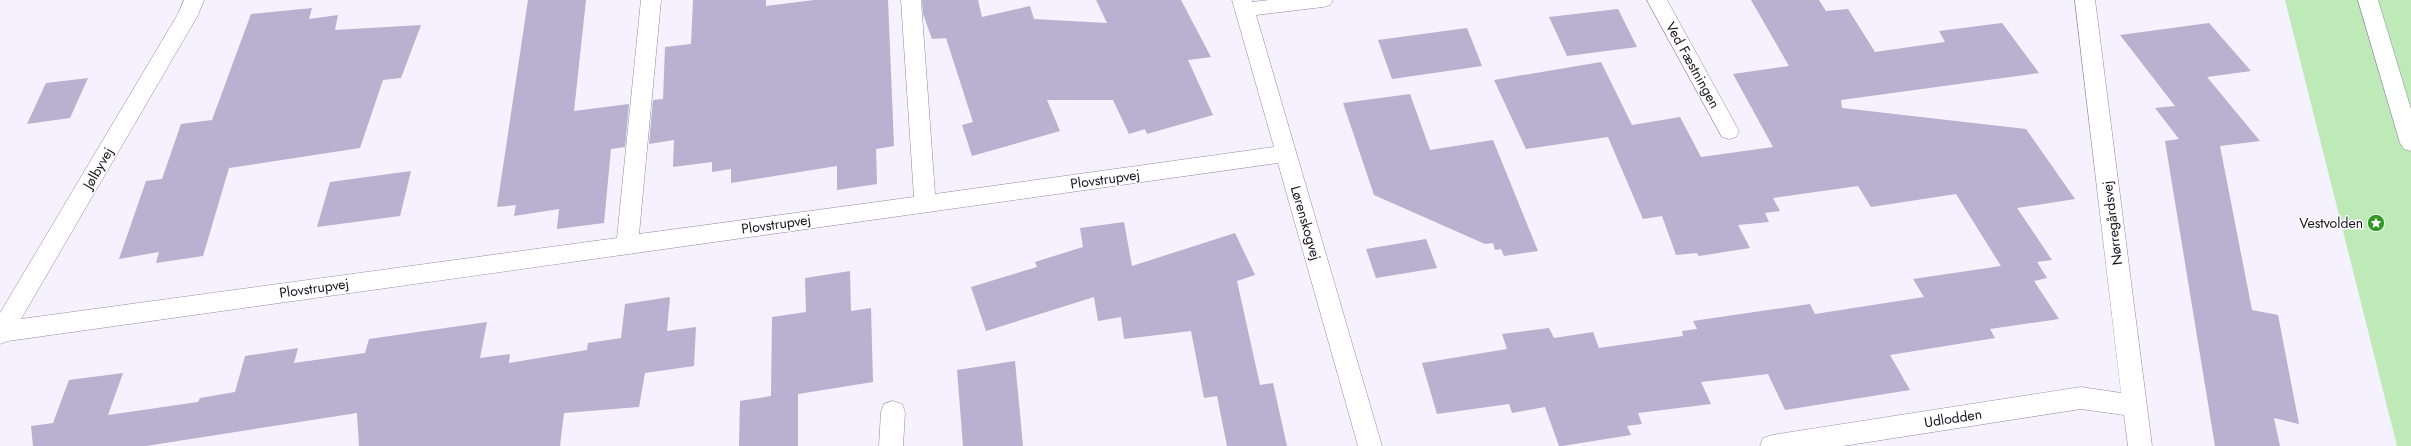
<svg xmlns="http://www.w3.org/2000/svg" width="2411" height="446" font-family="Jost,sans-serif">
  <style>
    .green { fill: #bdeab7 }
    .building { fill: #bab0cf }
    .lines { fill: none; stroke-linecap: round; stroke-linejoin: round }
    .minor-casing { stroke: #9389a7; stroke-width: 1 }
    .minor { fill: #fff; fill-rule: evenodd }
    .labels { text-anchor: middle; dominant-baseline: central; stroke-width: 3; stroke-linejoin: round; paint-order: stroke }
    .street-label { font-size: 14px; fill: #191520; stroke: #fff }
    .poi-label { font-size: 14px; fill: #191520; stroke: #fff; text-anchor: end }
  </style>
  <rect width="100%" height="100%" fill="#f5f1fe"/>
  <path class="green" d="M2285,0H2411V446H2397Z"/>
  <g class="building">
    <path d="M528,0H586L574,111L629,104L625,147L611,149L604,223L557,229L559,209L514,216L516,205L497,207Z"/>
    <path d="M693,0H766V6L814,0H888L894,146L876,149L877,184L837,190V166L731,183V169L712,172V162L673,167L674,140L649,144L653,100L663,99L665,47L691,44Z"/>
    <path d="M922,0H978L982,17L1030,6L1034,19L1107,23L1096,0H1181L1211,57L1188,60L1213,115L1147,134L1145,129L1129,134L1113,100H1047L1060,131L972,156L962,125L973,122L946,38L932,39L923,14Z"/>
    <path d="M1751,0H1819L1826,11L1848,9L1875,52L1945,42L1939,31L2002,23L2039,73L1841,100L1842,108L2026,129L2075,199L2017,208L2052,260L2037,262L2047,278L2034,281L2059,319L1990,329L1995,338L1890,355L1910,390L1785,410L1768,374L1701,382L1711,404L1638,413L1642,424L1627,426L1631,435L1562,446H1559L1545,407L1512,413L1509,404L1437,414L1422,363L1507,349L1502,334L1549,328L1554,338L1593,332L1599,348L1683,336L1682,331L1697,329L1693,321L1810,304L1815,314L1924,297L1913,279L2001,266L1956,194L1871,207L1858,186L1773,198L1780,211L1765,213L1769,222L1738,225L1750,248L1699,256L1697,253L1676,255L1662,216L1643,219L1608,137L1526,149L1494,80L1601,62L1632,125L1680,117L1701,157L1773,147L1733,74L1789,66Z"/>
    <path d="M312,8L309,19L338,15L335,30L421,25L401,78L383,80L360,148L229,168L203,256L156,263L159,252L119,259L146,181L162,179L181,124L212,120L251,14Z"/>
    <path d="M1618,9L1637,47L1567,56L1549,17Z"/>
    <path d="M2209,23L2251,71L2207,77L2260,141L2220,146L2252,310L2278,315L2299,424L2274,418L2280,446H2215L2165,141L2179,139L2155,108L2175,106L2120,35Z"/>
    <path d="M1467,28L1482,66L1392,79L1378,40Z"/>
    <path d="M88,78L70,118L27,124L46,83Z"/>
    <path d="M1410,94L1430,150L1493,140L1538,251L1504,256L1501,249L1495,250L1493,243L1485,244L1374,195L1343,103Z"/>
    <path d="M411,171L400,216L317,227L330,182Z"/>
    <path d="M1124,222L1132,266L1235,233L1255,275L1237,281L1260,385L1273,383L1287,446H1227L1217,396L1204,398L1191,331L1124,339L1121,317L1098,321L1094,297L986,331L971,287L1037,267L1035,262L1083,247L1080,228Z"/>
    <path d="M1426,239L1437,268L1376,278L1366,249Z"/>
    <path d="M850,271L851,311L871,308L873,382L798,394V446H739L740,401L771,396L772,317L806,312L805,278Z"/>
    <path d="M670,297L667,331L696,327L694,366L645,373L639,407L564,413L560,446H359L357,413L146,446H33L31,426L53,423L69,380L123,373L108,415L198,402L200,398L235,392L245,356L298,348L294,363L365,353L369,339L487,322L480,358L510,354L509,363L587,350L588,343L621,338L625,304Z"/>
    <path d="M1015,361L1023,446H963L957,370Z"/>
  </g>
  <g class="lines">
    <defs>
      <g id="minor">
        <path d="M184,0H204L198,15L21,319L617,238L641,0H661L639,234L914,197L901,0H921L935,194L1274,147L1232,0H1252V2L1269,0H1333L1330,5L1323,7L1256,15L1382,446H1358L1278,163L8,341L0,344V313L178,14Z"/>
        <path d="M1647,0H1667L1739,131L1736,137L1729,139L1722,137Z"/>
        <path d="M2075,0H2095L2152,446H2128L2124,415L2081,409L1843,446H1760L1763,438L1772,435L2081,387L2121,393Z"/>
        <path d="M2358,0H2378L2411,109V151L2404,149L2400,143Z"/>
        <path d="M893,401L902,404L905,412L903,446H879L881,412L884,404Z"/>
      </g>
    </defs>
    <use href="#minor" class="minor-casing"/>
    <use href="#minor" class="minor"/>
  </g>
  <defs>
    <symbol id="sight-disc" viewBox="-11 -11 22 22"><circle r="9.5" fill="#2e9823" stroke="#fff"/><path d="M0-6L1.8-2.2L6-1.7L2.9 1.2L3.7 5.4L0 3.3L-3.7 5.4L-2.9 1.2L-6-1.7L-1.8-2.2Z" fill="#fff"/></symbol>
  </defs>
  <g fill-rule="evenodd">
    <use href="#sight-disc" x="2366" y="213" width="20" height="20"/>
  </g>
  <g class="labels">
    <g class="street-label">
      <text transform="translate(1693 65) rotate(61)">Ved Fæstningen</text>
      <text transform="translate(98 168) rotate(-60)">Jølbyvej</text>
      <text transform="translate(1105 179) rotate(-8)">Plovstrupvej</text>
      <text transform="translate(1306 223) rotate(74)">Lørenskogvej</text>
      <text transform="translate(2112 223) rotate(-97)">Nørregårdsvej</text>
      <text transform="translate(776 224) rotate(-8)">Plovstrupvej</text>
      <text transform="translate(314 288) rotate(-8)">Plovstrupvej</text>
      <text transform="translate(1953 418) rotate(-9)">Udlodden</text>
    </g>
    <g class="poi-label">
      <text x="2363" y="223">Vestvolden</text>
    </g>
  </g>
</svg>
